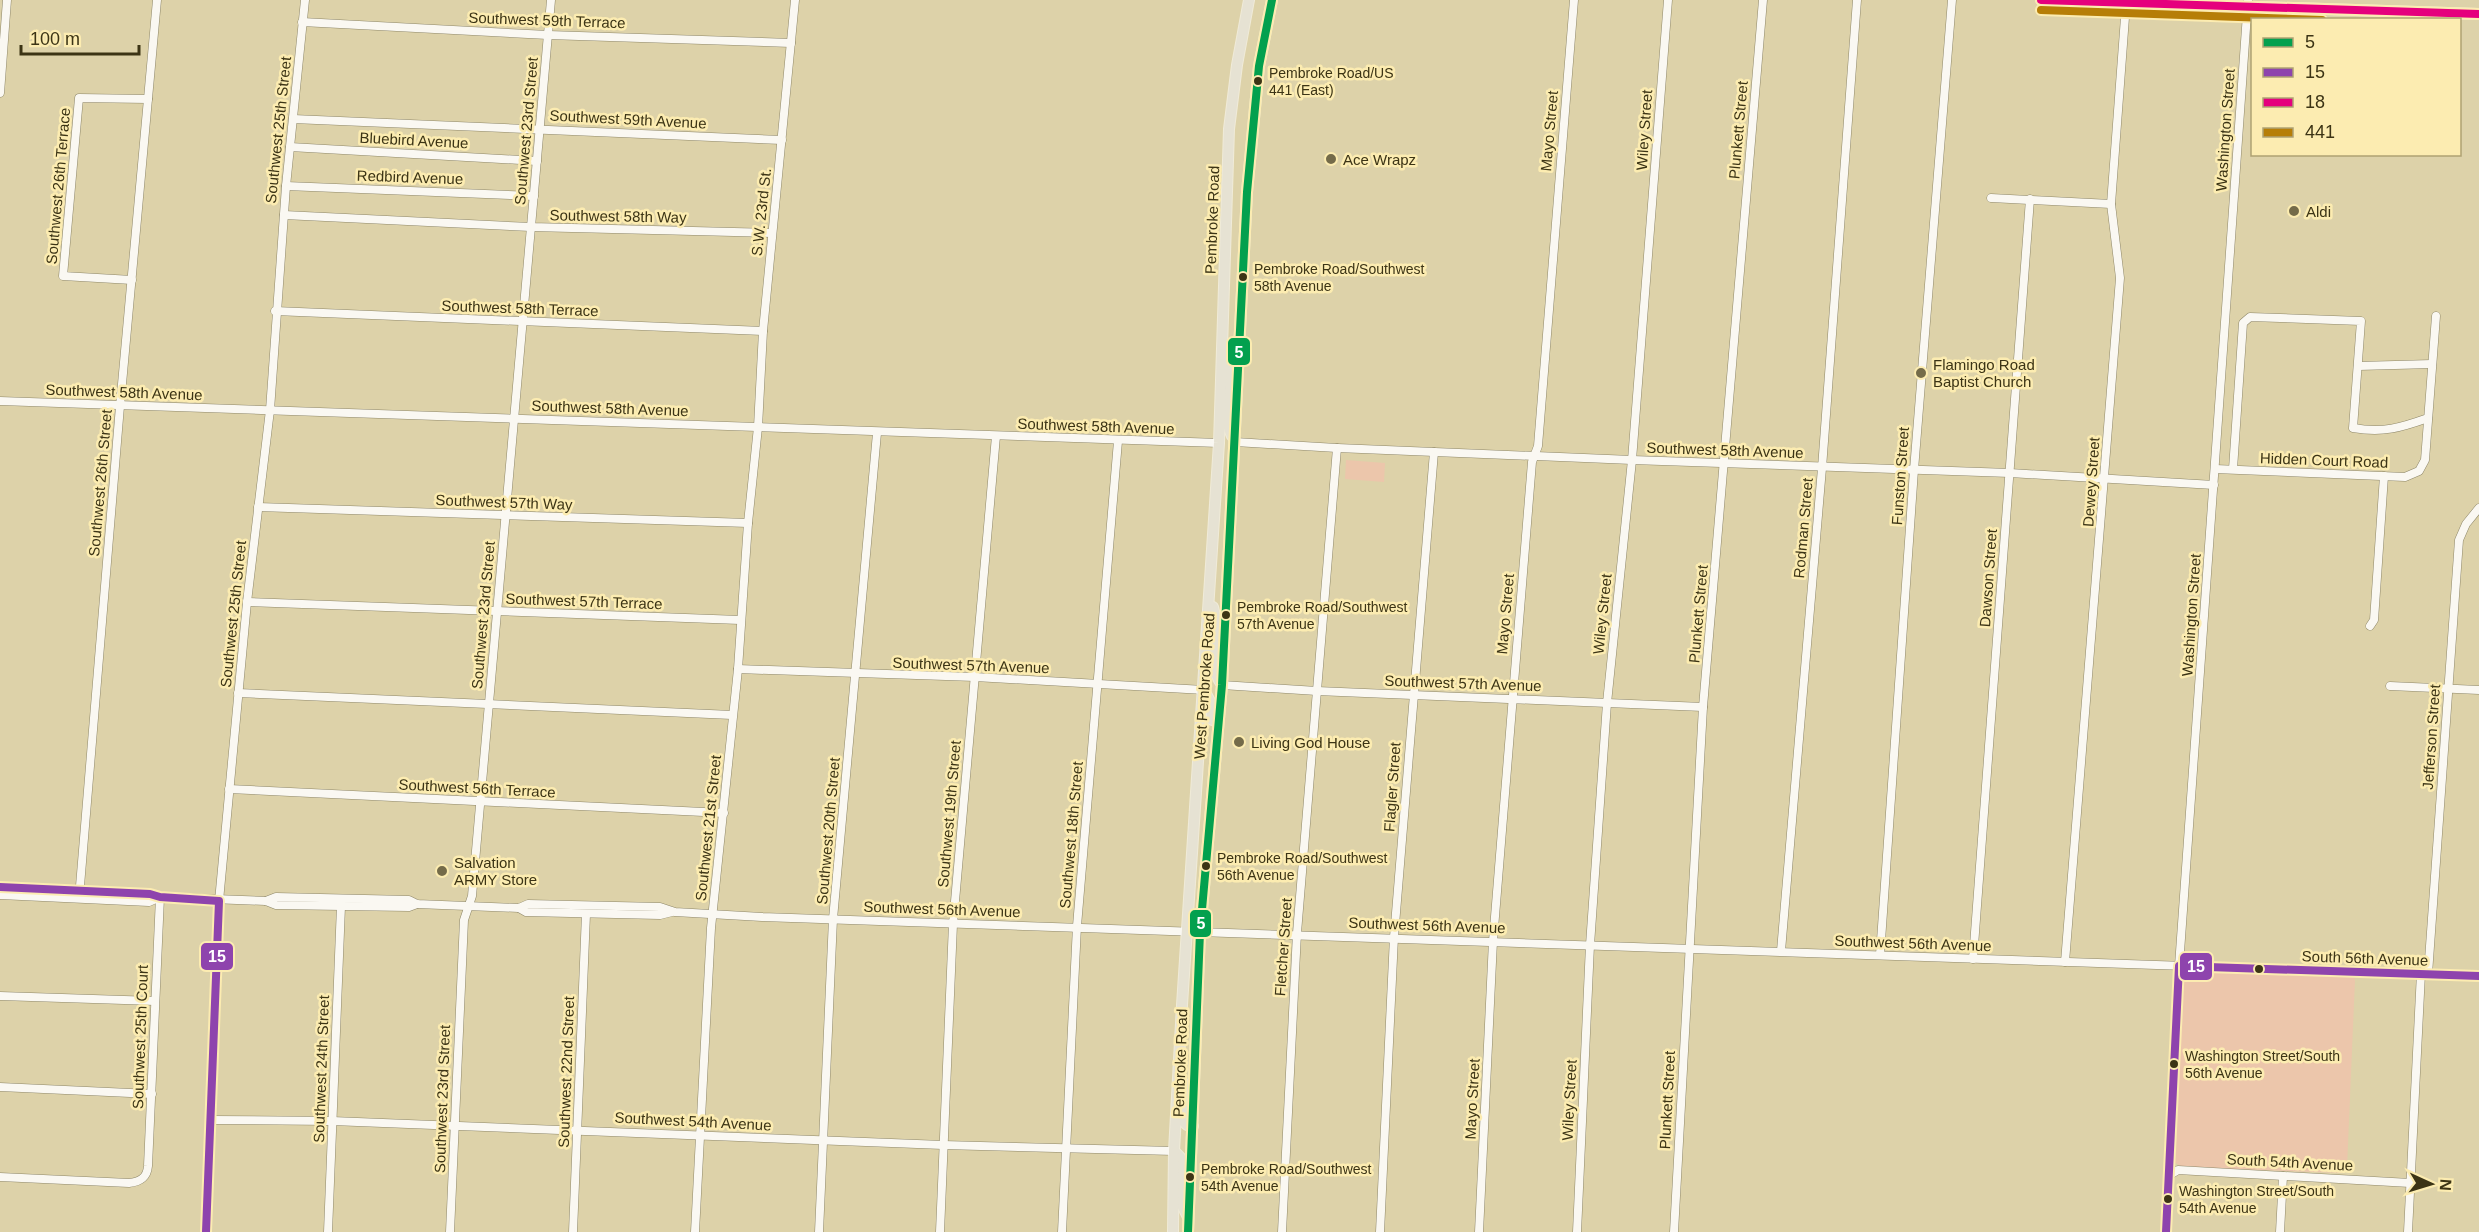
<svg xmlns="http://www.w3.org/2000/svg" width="2479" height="1232" font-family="Arial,sans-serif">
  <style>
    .green { fill: #ecc6ab }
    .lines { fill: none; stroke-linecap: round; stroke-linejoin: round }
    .minor-casing { stroke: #8e8769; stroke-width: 9 }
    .major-casing { stroke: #f0ebd8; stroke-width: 12 }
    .minor { stroke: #faf8f2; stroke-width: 8 }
    .major { stroke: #e6e2d3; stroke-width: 10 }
    .bus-1-casing { stroke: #fcecb1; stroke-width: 12 }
    .bus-2-casing { stroke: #fcecb1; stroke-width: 12 }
    .bus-3-casing { stroke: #fcecb1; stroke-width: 12 }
    .bus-4-casing { stroke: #fcecb1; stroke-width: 12 }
    .bus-1 { stroke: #03a04e; stroke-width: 8 }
    .bus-2 { stroke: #8e44ad; stroke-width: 8 }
    .bus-3 { stroke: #e5007d; stroke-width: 8 }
    .bus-4 { stroke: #b67e07; stroke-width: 8 }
    .bus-dot { fill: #3c3415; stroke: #fcecb1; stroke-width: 2 }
    .poi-dot { fill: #746b49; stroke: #fcecb1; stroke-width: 2 }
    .labels { text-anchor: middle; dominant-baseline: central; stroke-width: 5; stroke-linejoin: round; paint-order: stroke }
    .bus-label { font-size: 14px; fill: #3c3415; stroke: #fcecb1; text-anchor: start }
    .street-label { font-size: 15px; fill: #3c3415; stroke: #fcecb1 }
    .poi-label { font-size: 15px; fill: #3c3415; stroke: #fcecb1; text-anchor: start }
    .line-badge { stroke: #fcecb1; stroke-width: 2 }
    .badge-label { font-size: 16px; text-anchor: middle; font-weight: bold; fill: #fff }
  </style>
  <rect width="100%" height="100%" fill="#ddd2a9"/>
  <g class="green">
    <path d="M1346,460L1385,463L1384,482L1345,479Z"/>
    <path d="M2194,972L2349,974L2355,979L2347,1168L2343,1173L2182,1167L2174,1162L2184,980Z"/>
  </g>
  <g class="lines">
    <defs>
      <g id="minor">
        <path d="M302,22L548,35L791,43"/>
        <path d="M0,93L7,0"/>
        <path d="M293,119L782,140"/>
        <path d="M290,147L537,161"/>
        <path d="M286,186L534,196"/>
        <path d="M1991,198L2111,204"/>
        <path d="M284,215L531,227L772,233"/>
        <path d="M132,280L63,276L79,98L148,99"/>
        <path d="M275,311L763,331"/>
        <path d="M2358,366L2432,364"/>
        <path d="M0,401L1219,443"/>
        <path d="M1235,442L1337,448L1632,460L2010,473L2214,485"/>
        <path d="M2215,469L2405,477L2419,471L2425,460L2436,316"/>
        <path d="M2233,469L2243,323L2250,317L2361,321L2353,428C2383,433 2400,428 2428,418"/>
        <path d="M258,507L748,523"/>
        <path d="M247,602L740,620"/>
        <path d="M2370,626L2374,620L2384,476"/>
        <path d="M738,669L975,677L1204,690"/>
        <path d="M1222,685L1317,691L1703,707"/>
        <path d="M2390,686L2479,690"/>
        <path d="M238,693L732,715"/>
        <path d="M229,789L724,813"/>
        <path d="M0,887L150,894L160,897L266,901L276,905L409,907L417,904"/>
        <path d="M0,895L149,902L160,897"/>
        <path d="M79,898L120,406L157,0"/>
        <path d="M266,901L276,897L409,900L417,904L519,908L528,904L660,907L675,912L762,917L2479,976"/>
        <path d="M519,908L526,912L660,915L672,912"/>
        <path d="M1781,951L1822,468L1857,0"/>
        <path d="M1880,955L1914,470L1952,0"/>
        <path d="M1973,959L2030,199"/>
        <path d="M2065,962L2120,278L2111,204L2126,4"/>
        <path d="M2428,974L2459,540L2466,524L2479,508"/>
        <path d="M0,996L155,1001"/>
        <path d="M0,1087L152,1094"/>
        <path d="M211,1120L332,1121L943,1145L1174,1151"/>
        <path d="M2170,1175L2178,1170L2410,1183"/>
        <path d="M0,1177L129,1183C140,1182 147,1178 148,1166L160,897"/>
        <path d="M206,1232L219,901L247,602L270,410L286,186L305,0"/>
        <path d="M328,1232L341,906"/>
        <path d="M450,1232L464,920L472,896L551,0"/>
        <path d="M573,1232L586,914"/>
        <path d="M695,1232L711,928L738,669L748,523L758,427L763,331L795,0"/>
        <path d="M819,1232L833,919L877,433"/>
        <path d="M940,1232L953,924L996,436"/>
        <path d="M1062,1232L1077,926L1118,441"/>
        <path d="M1282,1232L1297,933L1337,448"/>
        <path d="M1380,1232L1394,937L1434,452"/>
        <path d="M1479,1232L1493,941L1532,462L1538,446L1574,0"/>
        <path d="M1577,1232L1590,945L1607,703L1632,460L1668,0"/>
        <path d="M1674,1232L1703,707L1763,0"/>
        <path d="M2166,1232L2179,966L2248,0"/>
        <path d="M2280,1232L2283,1176"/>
        <path d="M2408,1232L2421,973"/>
      </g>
      <g id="major">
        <path d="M2041,0L2479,14"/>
        <path d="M1227,360C1232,384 1221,414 1232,436"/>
        <path d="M1213,607C1221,632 1205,662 1222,685"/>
        <path d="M1204,690L1212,705V720"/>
        <path d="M1185,1084L1184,1122L1187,1125L1193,1126"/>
        <path d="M1174,1151L1180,1157L1182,1163V1205L1188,1217"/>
        <path d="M1173,1232L1174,1151L1182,1005L1219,443L1229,129L1237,65L1249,0"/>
        <path d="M1188,1232L1200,932L1222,685L1247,192L1259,66L1272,0"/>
      </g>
    </defs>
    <use href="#minor" class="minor-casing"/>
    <use href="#major" class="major-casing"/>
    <use href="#minor" class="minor"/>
    <use href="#major" class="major"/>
    <defs>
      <path id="bus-1" d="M1188,1232L1200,932L1222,685L1247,192L1259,66L1272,0"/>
      <g id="bus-2">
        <path d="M0,887L150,894L160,897L219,901L206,1232"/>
        <path d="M2166,1232L2179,966L2479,976"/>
      </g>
      <path id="bus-3" d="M2041,0L2479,14"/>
      <path id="bus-4" d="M2041,10L2322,20"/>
    </defs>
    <use href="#bus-1" class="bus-1-casing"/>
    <use href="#bus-2" class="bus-2-casing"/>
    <use href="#bus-3" class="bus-3-casing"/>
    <use href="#bus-4" class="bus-4-casing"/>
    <use href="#bus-1" class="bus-1"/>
    <use href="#bus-2" class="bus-2"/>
    <use href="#bus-3" class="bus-3"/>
    <use href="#bus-4" class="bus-4"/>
  </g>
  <g class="bus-dot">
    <circle cx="1258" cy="81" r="5"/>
    <circle cx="1243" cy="277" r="5"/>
    <circle cx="1226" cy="615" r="5"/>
    <circle cx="1206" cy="866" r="5"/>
    <circle cx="2259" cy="969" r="5"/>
    <circle cx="2174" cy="1064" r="5"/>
    <circle cx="1190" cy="1177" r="5"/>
    <circle cx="2168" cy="1199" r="5"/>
  </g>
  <g class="poi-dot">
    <circle cx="1331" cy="159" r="6"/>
    <circle cx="2294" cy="211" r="6"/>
    <circle cx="1921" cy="373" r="6"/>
    <circle cx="1239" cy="742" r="6"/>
    <circle cx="442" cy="871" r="6"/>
  </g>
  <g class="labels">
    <g class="bus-label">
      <text x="1269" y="73">Pembroke Road/US<tspan x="1269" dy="17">441 (East)</tspan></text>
      <text x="1254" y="269">Pembroke Road/Southwest<tspan x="1254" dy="17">58th Avenue</tspan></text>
      <text x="1237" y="607">Pembroke Road/Southwest<tspan x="1237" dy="17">57th Avenue</tspan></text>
      <text x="1217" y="858">Pembroke Road/Southwest<tspan x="1217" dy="17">56th Avenue</tspan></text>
      <text x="2185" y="1056">Washington Street/South<tspan x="2185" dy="17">56th Avenue</tspan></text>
      <text x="1201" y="1169">Pembroke Road/Southwest<tspan x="1201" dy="17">54th Avenue</tspan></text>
      <text x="2179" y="1191">Washington Street/South<tspan x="2179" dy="17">54th Avenue</tspan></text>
    </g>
    <g class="street-label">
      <text transform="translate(547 20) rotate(2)">Southwest 59th Terrace</text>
      <text transform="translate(628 119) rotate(3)">Southwest 59th Avenue</text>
      <text transform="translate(278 130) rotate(-84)">Southwest 25th Street</text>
      <text transform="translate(1644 130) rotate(-86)">Wiley Street</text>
      <text transform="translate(1738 130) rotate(-85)">Plunkett Street</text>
      <text transform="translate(2225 130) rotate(-86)">Washington Street</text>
      <text transform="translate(526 131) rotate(-85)">Southwest 23rd Street</text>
      <text transform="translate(1549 131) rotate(-85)">Mayo Street</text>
      <text transform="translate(414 140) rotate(3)">Bluebird Avenue</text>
      <text transform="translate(410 177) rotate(2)">Redbird Avenue</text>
      <text transform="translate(58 186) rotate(-85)">Southwest 26th Terrace</text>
      <text transform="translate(761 212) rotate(-84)">S.W. 23rd St.</text>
      <text transform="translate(618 216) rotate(1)">Southwest 58th Way</text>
      <text transform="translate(1212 220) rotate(-88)">Pembroke Road</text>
      <text transform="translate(520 308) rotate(2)">Southwest 58th Terrace</text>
      <text transform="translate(124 392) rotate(2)">Southwest 58th Avenue</text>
      <text transform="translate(610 408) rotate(2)">Southwest 58th Avenue</text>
      <text transform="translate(1096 426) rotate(2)">Southwest 58th Avenue</text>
      <text transform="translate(1725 450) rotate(2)">Southwest 58th Avenue</text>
      <text transform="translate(2324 460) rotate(2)">Hidden Court Road</text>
      <text transform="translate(1900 476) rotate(-86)">Funston Street</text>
      <text transform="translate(2091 482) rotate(-86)">Dewey Street</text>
      <text transform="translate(100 483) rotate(-85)">Southwest 26th Street</text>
      <text transform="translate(504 502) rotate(2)">Southwest 57th Way</text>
      <text transform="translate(1803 528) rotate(-85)">Rodman Street</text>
      <text transform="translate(1988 578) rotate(-86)">Dawson Street</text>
      <text transform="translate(584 601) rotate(2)">Southwest 57th Terrace</text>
      <text transform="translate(233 614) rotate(-84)">Southwest 25th Street</text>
      <text transform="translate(1505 614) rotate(-85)">Mayo Street</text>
      <text transform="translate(1602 614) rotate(-84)">Wiley Street</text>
      <text transform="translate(1698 614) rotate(-85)">Plunkett Street</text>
      <text transform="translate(483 615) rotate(-85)">Southwest 23rd Street</text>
      <text transform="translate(2191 615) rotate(-86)">Washington Street</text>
      <text transform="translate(971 665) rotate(2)">Southwest 57th Avenue</text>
      <text transform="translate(1463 683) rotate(2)">Southwest 57th Avenue</text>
      <text transform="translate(1204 686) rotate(-86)">West Pembroke Road</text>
      <text transform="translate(2431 737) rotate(-86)">Jefferson Street</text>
      <text transform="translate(1392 787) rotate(-86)">Flagler Street</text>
      <text transform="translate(477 788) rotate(3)">Southwest 56th Terrace</text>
      <text transform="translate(949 814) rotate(-85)">Southwest 19th Street</text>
      <text transform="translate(708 828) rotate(-84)">Southwest 21st Street</text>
      <text transform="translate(828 831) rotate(-85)">Southwest 20th Street</text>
      <text transform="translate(1071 835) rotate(-85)">Southwest 18th Street</text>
      <text transform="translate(942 909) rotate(2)">Southwest 56th Avenue</text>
      <text transform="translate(1427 925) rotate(2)">Southwest 56th Avenue</text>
      <text transform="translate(1913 943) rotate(2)">Southwest 56th Avenue</text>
      <text transform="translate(1283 947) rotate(-86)">Fletcher Street</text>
      <text transform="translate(2365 958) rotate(2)">South 56th Avenue</text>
      <text transform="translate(140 1037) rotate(-88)">Southwest 25th Court</text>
      <text transform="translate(1180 1063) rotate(-88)">Pembroke Road</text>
      <text transform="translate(321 1069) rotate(-88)">Southwest 24th Street</text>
      <text transform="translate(566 1072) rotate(-88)">Southwest 22nd Street</text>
      <text transform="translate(442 1099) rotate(-88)">Southwest 23rd Street</text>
      <text transform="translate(1472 1099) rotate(-87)">Mayo Street</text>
      <text transform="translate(1569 1100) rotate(-87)">Wiley Street</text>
      <text transform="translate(1667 1100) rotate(-87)">Plunkett Street</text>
      <text transform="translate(693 1121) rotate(3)">Southwest 54th Avenue</text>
      <text transform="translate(2290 1162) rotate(3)">South 54th Avenue</text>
    </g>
    <g class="poi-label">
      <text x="1343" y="159">Ace Wrapz</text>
      <text x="2306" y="211">Aldi</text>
      <text x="1933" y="364">Flamingo Road<tspan x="1933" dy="17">Baptist Church</tspan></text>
      <text x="1251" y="742">Living God House</text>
      <text x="454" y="862">Salvation<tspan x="454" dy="17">ARMY Store</tspan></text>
    </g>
  </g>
  <g class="line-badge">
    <rect x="1227" y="337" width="24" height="29" rx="6" fill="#03a04e"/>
    <rect x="1189" y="909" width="23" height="29" rx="6" fill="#03a04e"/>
    <rect x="200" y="942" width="34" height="29" rx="6" fill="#8e44ad"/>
    <rect x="2179" y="952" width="34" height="29" rx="6" fill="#8e44ad"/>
  </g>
  <g class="badge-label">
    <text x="1239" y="358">5</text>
    <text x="1201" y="929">5</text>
    <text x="217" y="962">15</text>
    <text x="2196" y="972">15</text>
  </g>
  <rect x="2251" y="18" width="210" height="138" fill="#fcecb1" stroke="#afa273" stroke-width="1.5"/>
  <rect x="2263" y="38" width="30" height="9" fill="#03a04e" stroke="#afa273" stroke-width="1.5"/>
  <text x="2305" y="48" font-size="18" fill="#3c3415">5</text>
  <rect x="2263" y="68" width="30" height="9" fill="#8e44ad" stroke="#afa273" stroke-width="1.5"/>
  <text x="2305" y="78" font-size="18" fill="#3c3415">15</text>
  <rect x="2263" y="98" width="30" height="9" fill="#e5007d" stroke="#afa273" stroke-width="1.5"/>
  <text x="2305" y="108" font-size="18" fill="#3c3415">18</text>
  <rect x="2263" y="128" width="30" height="9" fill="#b67e07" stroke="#afa273" stroke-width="1.5"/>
  <text x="2305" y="138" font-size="18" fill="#3c3415">441</text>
  <g transform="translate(2431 1184) rotate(94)" stroke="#fcecb1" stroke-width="4.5" paint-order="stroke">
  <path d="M0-4.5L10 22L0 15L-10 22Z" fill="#3c3415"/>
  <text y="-9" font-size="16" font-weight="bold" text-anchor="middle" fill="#3c3415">N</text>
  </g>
  <path d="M21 45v9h118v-9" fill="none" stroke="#3c3415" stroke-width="3"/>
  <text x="30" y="45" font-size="18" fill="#3c3415" stroke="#fcecb1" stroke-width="4.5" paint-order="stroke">100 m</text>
</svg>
